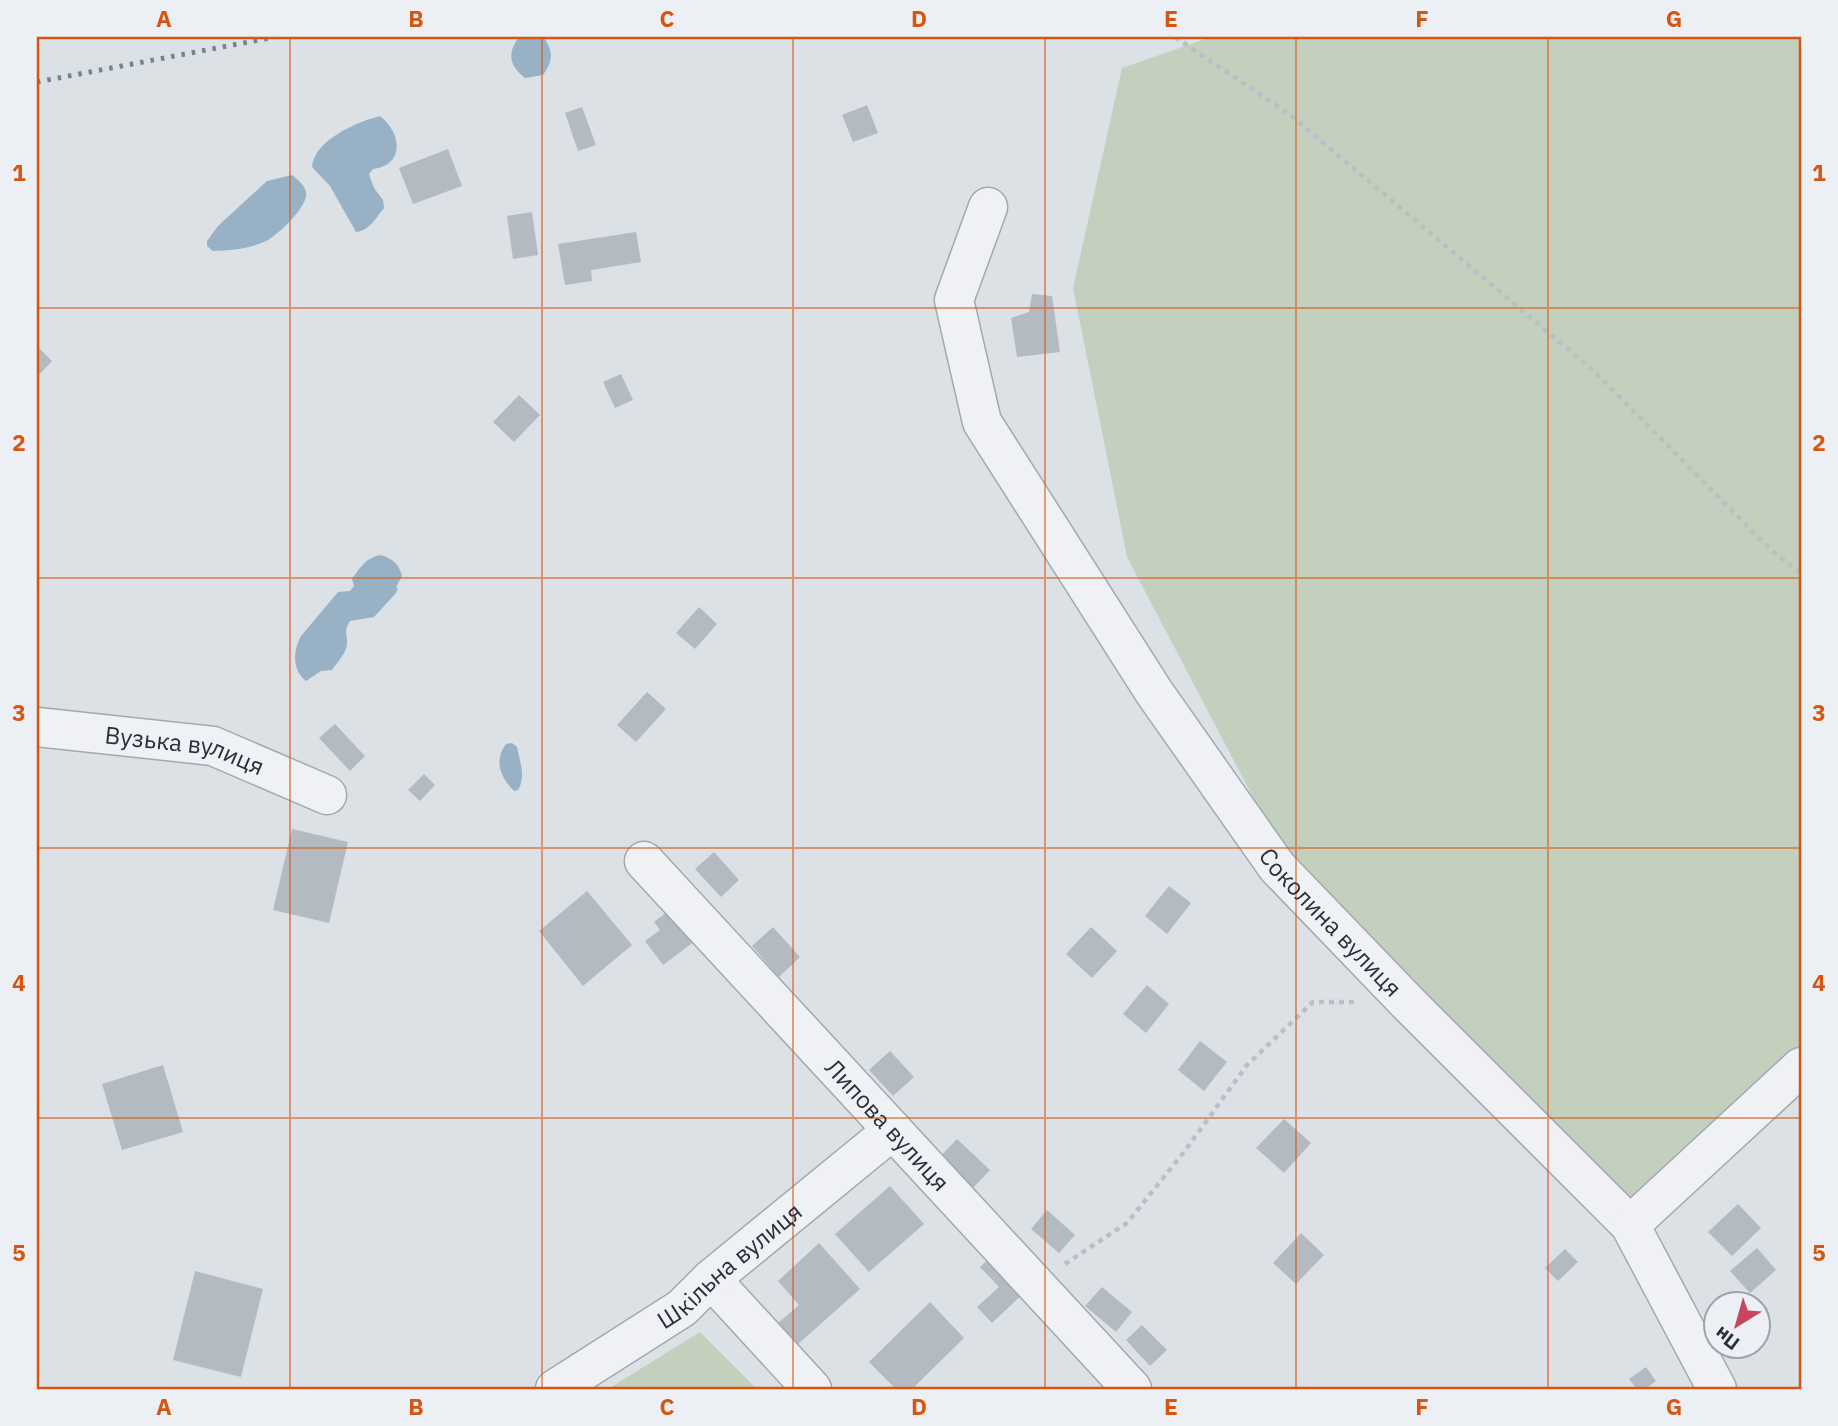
<svg xmlns="http://www.w3.org/2000/svg" width="1838" height="1426" font-family="'IBM Plex Sans',sans-serif">
  <style>
    .green { fill: #c3d0be }
    .water { fill: #98b1c5 }
    .building { fill: #b4bac2 }
    .lines { fill: none; stroke-linecap: round; stroke-linejoin: round }
    .minor-casing { stroke: #a2a8b0; stroke-width: 41 }
    .path { stroke: #bbbfc5; stroke-width: 4.5; stroke-dasharray: 5 5; stroke-linecap: butt }
    .minor { stroke: #eff1f5; stroke-width: 38 }
    .rail { stroke: #77818f; stroke-width: 5; stroke-dasharray: 3.5 7; stroke-linecap: butt }
    .grid { fill: none; stroke: #d55511; stroke-width: 2; stroke-opacity: 0.55 }
    .labels { text-anchor: middle; dominant-baseline: central; stroke-width: 5; stroke-linejoin: round; paint-order: stroke }
    .street-label { font-size: 24px; fill: #27303c; stroke: #eceff4 }
    .neatline { fill: none; stroke: #d55511; stroke-width: 2.5 }
    .grid-label { font-size: 23px; text-anchor: middle; font-weight: bold; fill: #d55511 }
  </style>
  <rect width="100%" height="100%" fill="#dce1e6"/>
  <g class="green">
    <path d="M1211,37H1801V1079L1621,1207L1275,839L1127,557L1073,288L1122,68Z"/>
    <path d="M700,1332L757,1389H608Z"/>
  </g>
  <g class="water">
    <path d="M519,37H543C554,51 553,61 543,75L525,78C509,66 507,53 519,37Z"/>
    <path d="M380,116C401,132 406,165 373,169L369,174L374,188L383,200L384,208C376,218 369,231 356,232L330,186L312,167C314,140 357,122 380,116Z"/>
    <path d="M292,175C298,180 304,184 306,192C309,206 278,235 266,241C249,249 232,250 213,251L207,246V241L218,226L267,181Z"/>
    <path d="M381,555C393,559 399,564 402,576L396,587L398,588L396,593L374,617L350,621C343,632 348,633 347,644C346,654 337,662 332,670L321,671L306,681C292,670 293,651 301,636L338,592L350,591L354,586L352,579C360,567 367,557 381,555Z"/>
    <path d="M512,743L517,747C520,762 526,777 518,790L514,791C501,778 493,761 506,744Z"/>
  </g>
  <g class="building">
    <path d="M867,105L878,133L853,142L842,115Z"/>
    <path d="M582,107L596,145L578,151L565,113Z"/>
    <path d="M448,149L462,186L413,204L399,168Z"/>
    <path d="M532,212L538,255L513,259L507,216Z"/>
    <path d="M636,232L641,262L591,270L592,281L565,285L558,244Z"/>
    <path d="M1032,294L1052,296L1060,352L1017,357L1011,318L1029,312Z"/>
    <path d="M37,346L52,361L37,377Z"/>
    <path d="M621,374L633,400L615,408L603,382Z"/>
    <path d="M519,395L540,415L514,442L493,422Z"/>
    <path d="M699,607L717,624L695,649L676,633Z"/>
    <path d="M647,692L666,709L636,742L617,725Z"/>
    <path d="M335,724L365,756L350,771L319,738Z"/>
    <path d="M424,774L435,785L420,801L408,790Z"/>
    <path d="M292,829L348,842L329,923L273,910Z"/>
    <path d="M714,852L739,880L721,897L695,869Z"/>
    <path d="M1169,886L1191,903L1167,934L1145,916Z"/>
    <path d="M587,891L632,945L583,986L539,931Z"/>
    <path d="M671,909L695,941L663,965L645,941L660,930L654,922Z"/>
    <path d="M773,927L800,957L779,977L752,946Z"/>
    <path d="M1091,927L1117,951L1092,978L1066,954Z"/>
    <path d="M1147,985L1169,1004L1146,1033L1123,1014Z"/>
    <path d="M1200,1041L1227,1062L1204,1091L1178,1070Z"/>
    <path d="M890,1051L914,1077L893,1096L869,1070Z"/>
    <path d="M163,1065L183,1132L122,1150L102,1084Z"/>
    <path d="M1284,1119L1311,1143L1284,1173L1256,1148Z"/>
    <path d="M957,1139L990,1170L971,1190L938,1159Z"/>
    <path d="M890,1186L924,1224L869,1272L835,1234Z"/>
    <path d="M1738,1204L1761,1228L1732,1256L1708,1232Z"/>
    <path d="M1047,1210L1075,1235L1059,1253L1031,1229Z"/>
    <path d="M1301,1233L1324,1255L1296,1284L1273,1263Z"/>
    <path d="M819,1243L860,1289L797,1345L778,1323L799,1305L778,1281Z"/>
    <path d="M1757,1248L1776,1270L1750,1293L1730,1271Z"/>
    <path d="M1565,1249L1578,1262L1558,1281L1545,1268Z"/>
    <path d="M995,1253L1028,1289L992,1323L977,1307L999,1287L980,1267Z"/>
    <path d="M195,1271L263,1289L241,1377L173,1360Z"/>
    <path d="M1102,1287L1132,1312L1116,1332L1085,1306Z"/>
    <path d="M930,1302L964,1338L912,1389H896L869,1362Z"/>
    <path d="M1142,1325L1167,1350L1150,1366L1126,1340Z"/>
    <path d="M1646,1367L1656,1381L1645,1389H1637L1629,1379Z"/>
  </g>
  <g class="lines">
    <defs>
      <g id="minor">
        <path id="s1" d="M988,207L954,300L982,422L1154,692L1277,867L1407,1002L1630,1225L1717,1389"/>
        <path id="s2" d="M37,727L213,746L327,795"/>
        <path id="s3" d="M644,861L1132,1389"/>
        <path d="M1630,1225L1801,1067"/>
        <path d="M711,1279L812,1389"/>
        <path id="s4" d="M555,1389L682,1308L711,1279L893,1130"/>
      </g>
    </defs>
    <use href="#minor" class="minor-casing"/>
    <g class="path">
      <path d="M1175,37L1289,114L1594,371L1771,550L1801,573"/>
      <path d="M1065,1264L1127,1223L1184,1152L1247,1065L1313,1002H1357"/>
    </g>
    <use href="#minor" class="minor"/>
    <path class="rail" d="M37,82L275,37"/>
  </g>
  <path class="grid" d="M290,37V1389M542,37V1389M793,37V1389M1045,37V1389M1296,37V1389M1548,37V1389M37,308H1801M37,578H1801M37,848H1801M37,1118H1801"/>
  <g class="labels">
    <g class="street-label">
      <text stroke="none"><textPath href="#s2" startOffset="150">Вузька вулиця</textPath></text>
      <text stroke="none"><textPath href="#s1" startOffset="835">Соколина вулиця</textPath></text>
      <text stroke="none"><textPath href="#s3" startOffset="359">Липова вулиця</textPath></text>
      <text stroke="none"><textPath href="#s4" startOffset="214">Шкільна вулиця</textPath></text>
    </g>
  </g>
  <rect width="1838" height="1426" fill="none" stroke="#eceff4" stroke-width="77"/>
  <g transform="translate(1737 1325) rotate(217)"><circle r="33" fill="#eceff4" stroke="#9da3aa" stroke-width="2"/>
  <path d="M0-5L12 26L0 18L-12 26Z" fill="#c8445f"/>
  <text y="-10" font-size="19" font-weight="bold" text-anchor="middle" fill="#27303c">Пн</text>
  </g>
  <rect x="38" y="38" width="1762" height="1350" class="neatline"/>
  <g class="grid-label">
    <text x="164" y="27">A</text>
    <text x="416" y="27">B</text>
    <text x="667" y="27">C</text>
    <text x="919" y="27">D</text>
    <text x="1171" y="27">E</text>
    <text x="1422" y="27">F</text>
    <text x="1674" y="27">G</text>
    <text x="19" y="181">1</text>
    <text x="1819" y="181">1</text>
    <text x="19" y="451">2</text>
    <text x="1819" y="451">2</text>
    <text x="19" y="721">3</text>
    <text x="1819" y="721">3</text>
    <text x="19" y="991">4</text>
    <text x="1819" y="991">4</text>
    <text x="19" y="1261">5</text>
    <text x="1819" y="1261">5</text>
    <text x="164" y="1415">A</text>
    <text x="416" y="1415">B</text>
    <text x="667" y="1415">C</text>
    <text x="919" y="1415">D</text>
    <text x="1171" y="1415">E</text>
    <text x="1422" y="1415">F</text>
    <text x="1674" y="1415">G</text>
  </g>
</svg>
